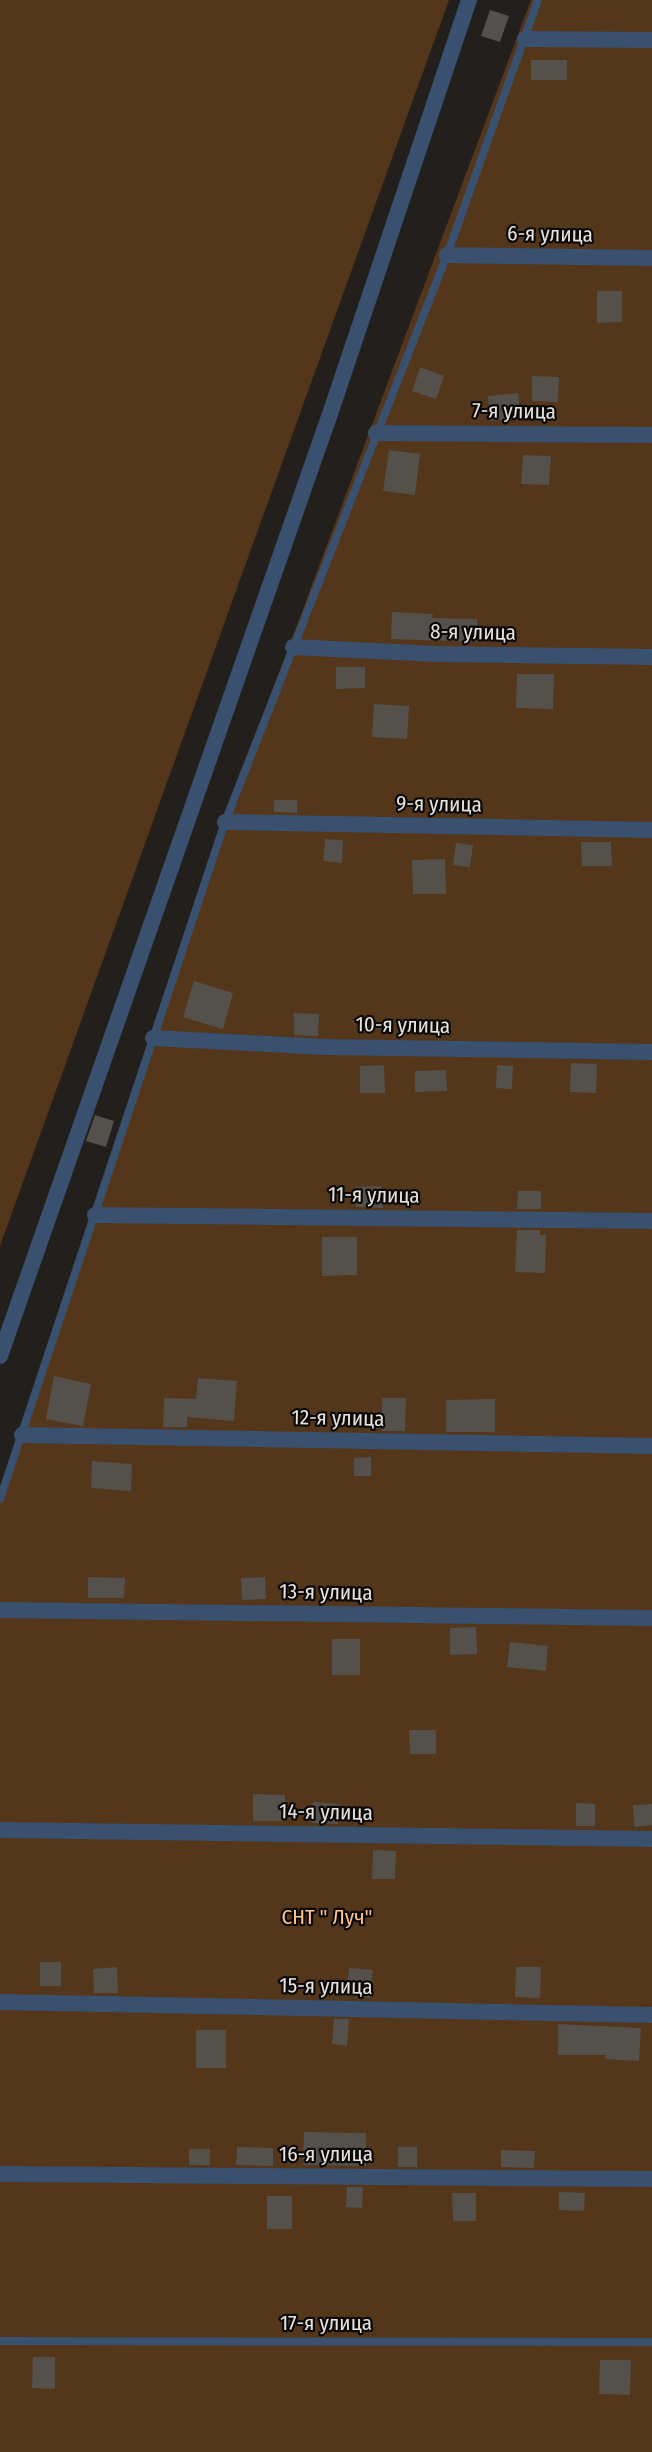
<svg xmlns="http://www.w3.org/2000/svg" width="652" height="2452" font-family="'Fira Sans Condensed',sans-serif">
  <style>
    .green { fill: #54361a }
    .building { fill: #54504c }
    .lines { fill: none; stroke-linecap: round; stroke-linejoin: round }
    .service { stroke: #39506e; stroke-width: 8 }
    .minor { stroke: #39506e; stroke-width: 16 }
    .labels { text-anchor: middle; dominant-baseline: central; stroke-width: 4.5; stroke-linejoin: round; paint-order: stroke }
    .street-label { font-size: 21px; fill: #e6e3e1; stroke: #0b0908 }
    .park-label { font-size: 21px; fill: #ffc38d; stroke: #0b0908 }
  </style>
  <rect width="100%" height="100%" fill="#231f1c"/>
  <g class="green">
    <path d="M0,0H449L0,1246Z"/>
    <path d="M531,0H652V2452H0V1493L224,820Z"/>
  </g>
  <g class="building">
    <path d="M490,10L509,16L500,42L481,36Z"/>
    <rect x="531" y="60" width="36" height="20"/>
    <path d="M597,291H622V322L597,323Z"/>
    <path d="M420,367L444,376L436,399L412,391Z"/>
    <path d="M532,376L559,377L558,402L532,401Z"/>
    <path d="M518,393L521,417L490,421L488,396Z"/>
    <path d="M389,450L420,454L415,495L383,491Z"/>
    <path d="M523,455L551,456L549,485L521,484Z"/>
    <path d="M392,612L433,614L432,618L477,619V642L391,639Z"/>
    <path d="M336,667H365V688L336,689Z"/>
    <path d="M517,674H554L553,709L516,708Z"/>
    <path d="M374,704L409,706L407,739L372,737Z"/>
    <path d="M274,800H297V813L274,812Z"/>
    <path d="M325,839L343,840L342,863L323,861Z"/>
    <path d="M581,842H611L612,866H582Z"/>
    <path d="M456,843L473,845L470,867L453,865Z"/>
    <path d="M445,859L446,894H413L412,860Z"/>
    <path d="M194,981L233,993L223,1029L183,1017Z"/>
    <path d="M294,1013L319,1014L318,1036L294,1035Z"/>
    <path d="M571,1063L597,1064L596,1093L570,1092Z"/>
    <path d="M384,1065L385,1093H360V1066Z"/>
    <path d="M497,1065L513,1066L512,1089L496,1088Z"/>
    <path d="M446,1070L447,1091L415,1092V1071Z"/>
    <path d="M95,1115L114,1121L106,1147L86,1141Z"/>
    <path d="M381,1186L383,1208L356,1207L355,1187Z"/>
    <path d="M518,1191H541V1209H517Z"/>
    <path d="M517,1230H540V1235H546L545,1273L515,1272Z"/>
    <path d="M322,1237H357V1275L322,1276Z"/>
    <path d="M54,1376L91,1384L83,1426L46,1419Z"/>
    <path d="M198,1378L237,1381L234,1421L187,1417V1427H163L164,1398L196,1399Z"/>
    <path d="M382,1398H406L405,1431H382Z"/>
    <path d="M495,1399V1432H446V1400Z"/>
    <path d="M371,1457V1476H354V1458Z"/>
    <path d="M92,1461L132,1464L131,1491L91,1488Z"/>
    <path d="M88,1577L125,1578L124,1598H88Z"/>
    <path d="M265,1577L266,1599L242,1600L241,1578Z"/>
    <path d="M476,1627L477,1654L450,1655V1628Z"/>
    <rect x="332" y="1639" width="28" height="36"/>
    <path d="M510,1642L548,1646L546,1671L507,1667Z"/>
    <path d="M409,1730H436V1754H410Z"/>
    <path d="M253,1794L285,1795L284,1821H253Z"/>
    <path d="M313,1802L340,1804L338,1824L311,1823Z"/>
    <path d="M576,1803L595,1804V1826H576Z"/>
    <path d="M652,1804V1825L634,1827L633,1805Z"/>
    <path d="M373,1850L396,1851L395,1879H372Z"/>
    <rect x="40" y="1962" width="21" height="24"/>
    <path d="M117,1967L118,1993H94L93,1969Z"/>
    <path d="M516,1967H541L540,1998L515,1997Z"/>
    <path d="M349,1968L373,1970L369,1998L346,1995Z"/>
    <path d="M334,2019H349L347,2046L332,2044Z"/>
    <path d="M558,2024L641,2028L639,2061L605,2059L606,2055H558Z"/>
    <rect x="196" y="2030" width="30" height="38"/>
    <path d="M304,2132L366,2133V2166L303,2165Z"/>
    <path d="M237,2147L273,2148V2166L236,2165Z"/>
    <rect x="398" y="2147" width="19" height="20"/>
    <rect x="189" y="2149" width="21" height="16"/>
    <path d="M501,2150L535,2151L534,2168L501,2167Z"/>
    <path d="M347,2187H363L362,2208L346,2207Z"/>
    <path d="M559,2192L585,2193L584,2211L559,2210Z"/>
    <path d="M452,2193H476V2221H453Z"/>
    <rect x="267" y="2196" width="25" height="33"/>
    <path d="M33,2357H55V2389L32,2388Z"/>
    <path d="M600,2360H631L630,2395L599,2394Z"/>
  </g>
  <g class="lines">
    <g class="service">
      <path d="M0,1499L225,822L447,255L538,0"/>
      <path d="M0,2341L652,2342"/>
    </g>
    <g class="minor">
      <path d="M525,39L652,40"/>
      <path d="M447,255L652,258"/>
      <path d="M376,433L652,435"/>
      <path d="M293,647L436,654L652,657"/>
      <path d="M225,822L652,830"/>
      <path d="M153,1038L324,1047L652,1052"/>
      <path d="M95,1215L652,1221"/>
      <path d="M0,1356L331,411L469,0"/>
      <path d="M22,1435L652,1446"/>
      <path d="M0,1610L652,1618"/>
      <path d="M0,1830L652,1839"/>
      <path d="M0,2002L652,2015"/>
      <path d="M0,2174L652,2179"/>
    </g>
  </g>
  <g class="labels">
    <g class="street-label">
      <text transform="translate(550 234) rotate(1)">6-я улица</text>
      <text transform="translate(514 411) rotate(1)">7-я улица</text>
      <text transform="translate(473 632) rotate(1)">8-я улица</text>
      <text transform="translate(439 804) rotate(1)">9-я улица</text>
      <text transform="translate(403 1025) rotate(1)">10-я улица</text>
      <text transform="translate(374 1195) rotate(1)">11-я улица</text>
      <text transform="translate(338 1418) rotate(1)">12-я улица</text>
      <text transform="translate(326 1592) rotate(1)">13-я улица</text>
      <text transform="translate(326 1812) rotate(1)">14-я улица</text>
      <text transform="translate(326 1986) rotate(1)">15-я улица</text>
      <text x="326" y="2154">16-я улица</text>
      <text x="326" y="2323">17-я улица</text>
    </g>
    <g class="park-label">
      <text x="327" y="1917">СНТ " Луч"</text>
    </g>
  </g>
</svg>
